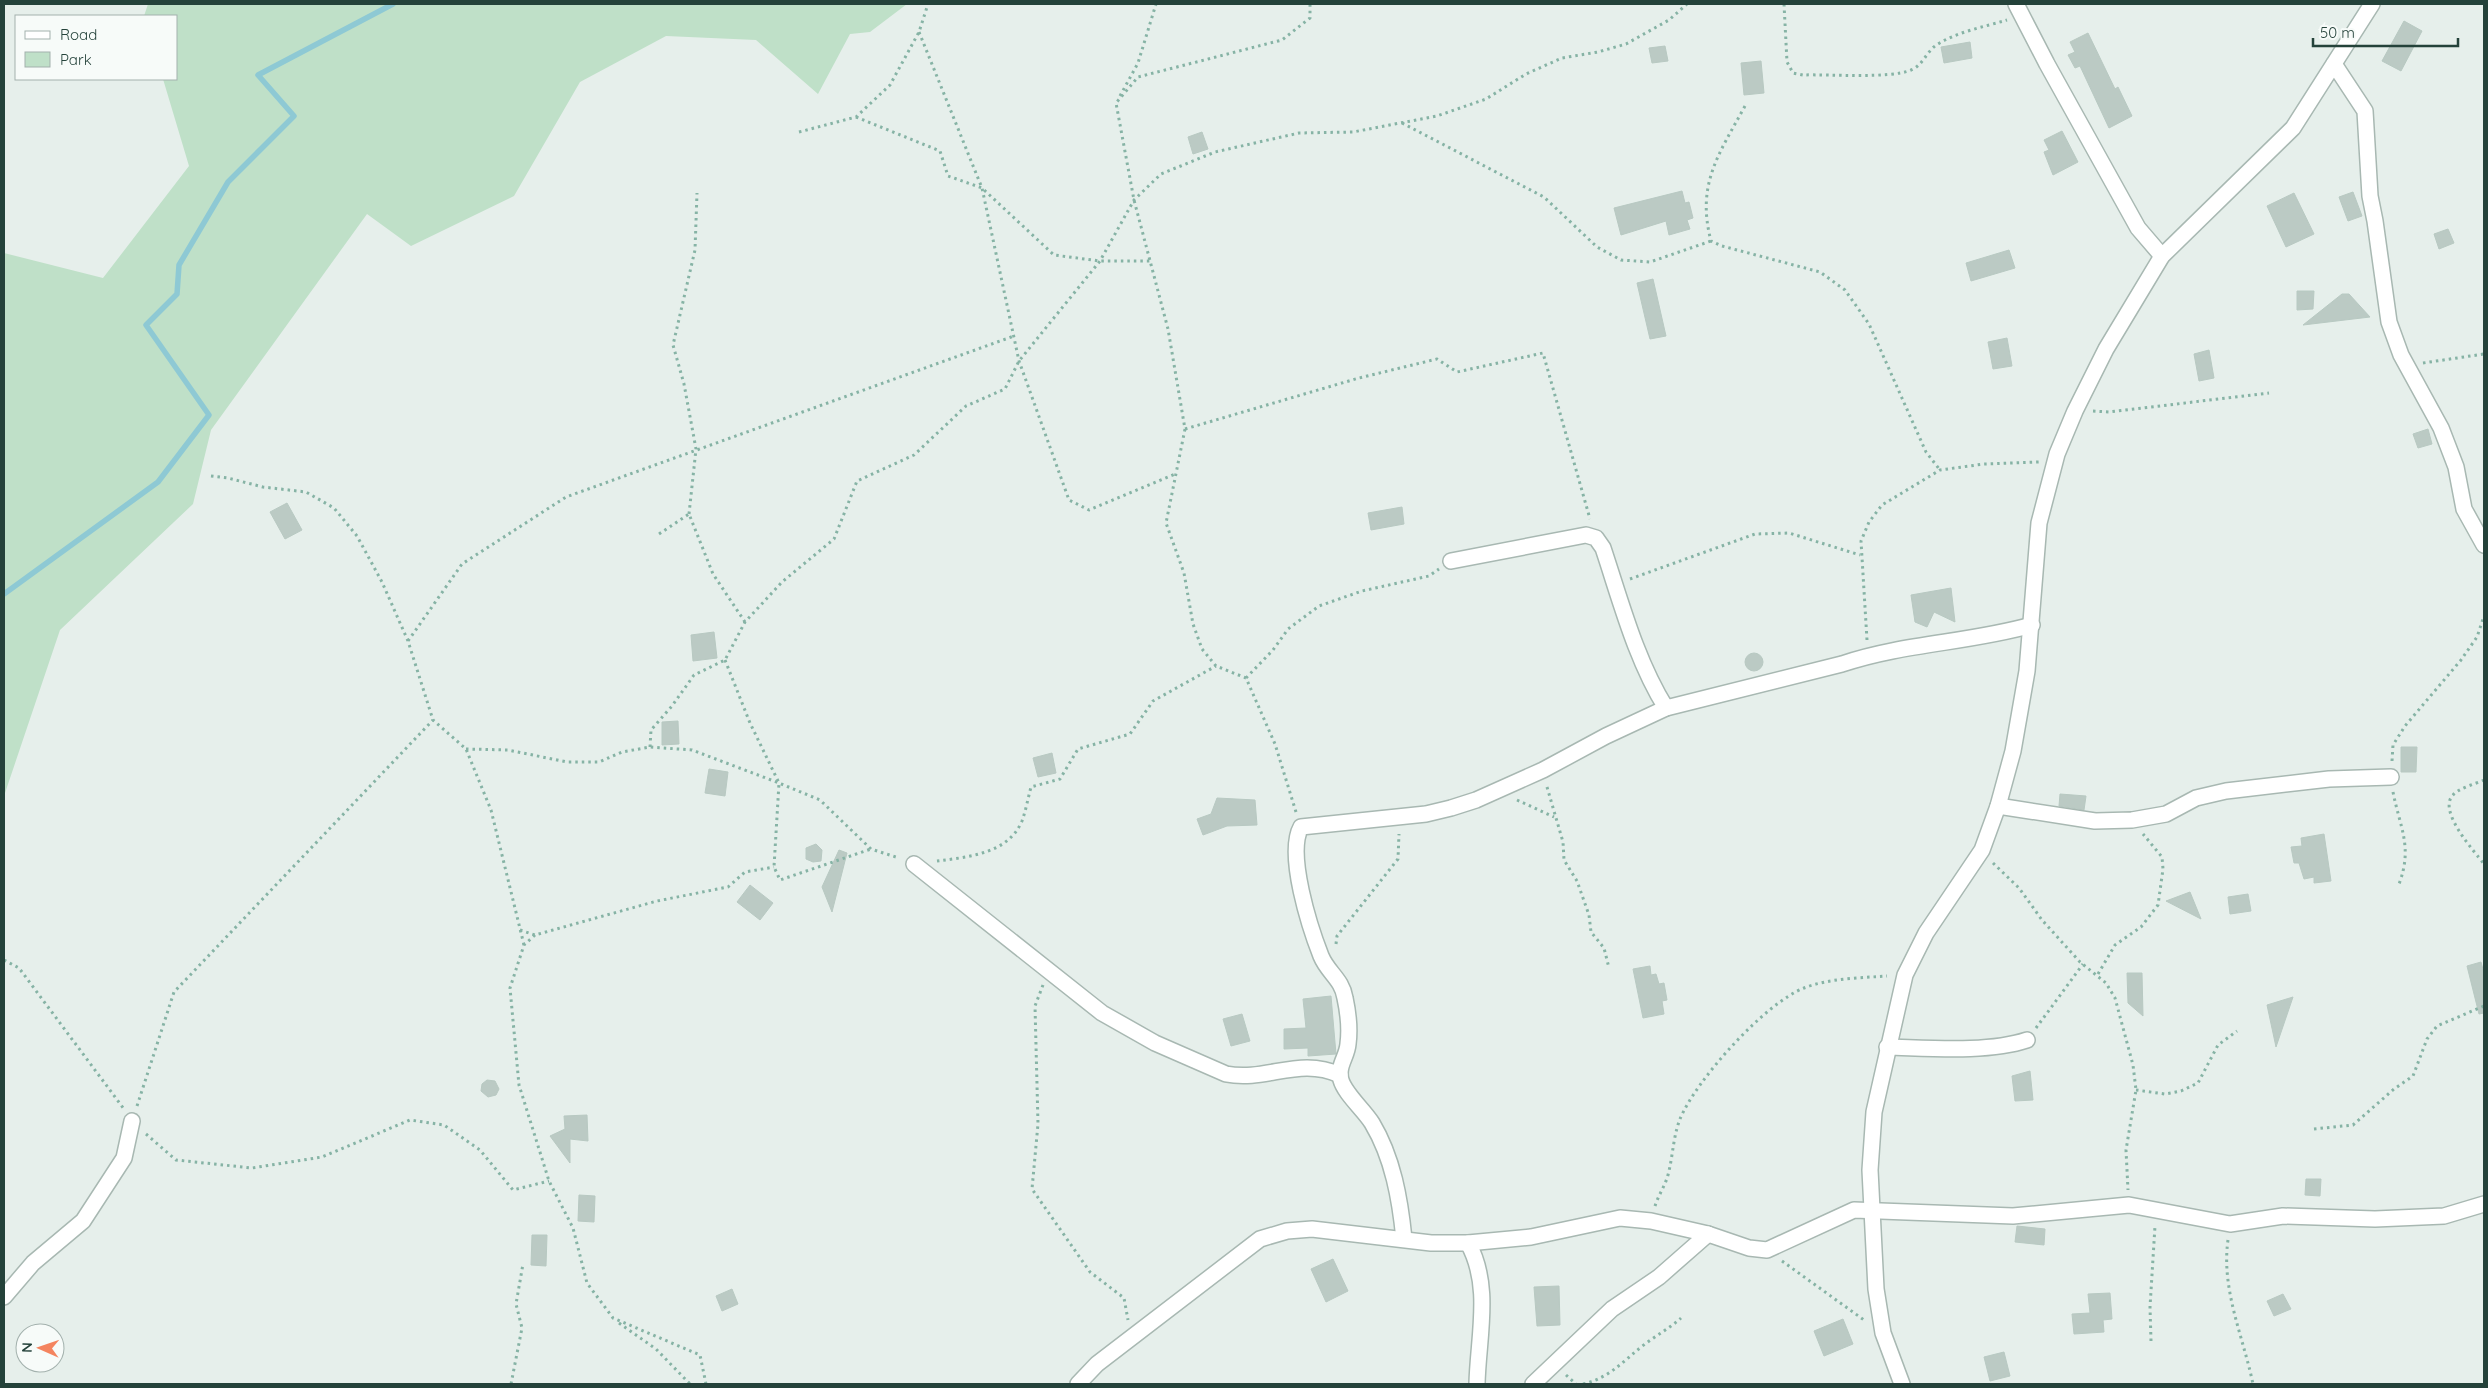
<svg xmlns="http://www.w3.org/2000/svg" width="2488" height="1388" font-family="Quicksand,sans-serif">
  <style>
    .green { fill: #bfe0c8 }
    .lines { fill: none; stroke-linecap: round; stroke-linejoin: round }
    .stream { stroke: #8ec9d4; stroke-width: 5.5 }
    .building { fill: #bbcac4; stroke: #b8c9c2 }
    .street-casing { stroke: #a8b8b2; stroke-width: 18 }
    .path { stroke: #86b3a5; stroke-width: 3; stroke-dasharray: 2.5 4; stroke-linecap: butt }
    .street { stroke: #fff; stroke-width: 15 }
  </style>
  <rect width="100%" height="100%" fill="#e6efeb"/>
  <path class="green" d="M148,4H907L870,32L850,34L818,94L756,40L666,36L580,82L514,196L411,246L367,214L211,430L193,504L60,630L4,796V253L103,278L189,166L163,79H176V16H144Z"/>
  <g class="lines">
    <path class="stream" d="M4,594L158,482L209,415L146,325L177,294L179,265L228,182L294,116L258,75L393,4"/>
  </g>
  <g class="building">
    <path d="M2404,21L2422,31L2401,71L2382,61Z"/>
    <path d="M2088,33L2115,89L2118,87L2132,116L2109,128L2080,66L2075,68L2068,55L2075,52L2070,42Z"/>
    <path d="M1970,42L1972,58L1944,63L1941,47Z"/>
    <path d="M1665,46L1668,61L1652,63L1649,48Z"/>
    <path d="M1761,61L1764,93L1744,95L1741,63Z"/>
    <path d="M2062,131L2078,162L2053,175L2044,152L2049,150L2044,140Z"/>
    <path d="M1202,132L1208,149L1193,154L1188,137Z"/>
    <path d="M1682,191L1685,203L1689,202L1693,218L1687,220L1690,229L1669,235L1666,221L1621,235L1614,208Z"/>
    <path d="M2353,192L2362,216L2348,221L2339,197Z"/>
    <path d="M2294,193L2314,234L2286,247L2267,206Z"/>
    <path d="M2448,229L2454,243L2439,249L2434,234Z"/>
    <path d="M2009,250L2015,268L1971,281L1966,263Z"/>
    <path d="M1653,279L1666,336L1650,339L1637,283Z"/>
    <path d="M2297,291H2314L2313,309L2297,310Z"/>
    <path d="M2342,294H2349L2370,317L2303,325Z"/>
    <path d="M2007,338L2012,366L1993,369L1988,342Z"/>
    <path d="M2209,350L2214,378L2199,381L2194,354Z"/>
    <path d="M2428,429L2432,444L2418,448L2413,434Z"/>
    <path d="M287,503L302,530L285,539L270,512Z"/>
    <path d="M1402,507L1404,524L1371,530L1368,513Z"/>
    <path d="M1951,588L1955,622L1934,612L1927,627L1915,622L1911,595Z"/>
    <path d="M714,632L717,658L693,661L691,635Z"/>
    <circle cx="1754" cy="662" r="9"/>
    <path d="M678,721L679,744L662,745V722Z"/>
    <path d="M2401,747H2417L2416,772H2401Z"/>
    <path d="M1052,753L1056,773L1038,777L1033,758Z"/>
    <path d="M709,769L728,772L725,796L705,793Z"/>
    <path d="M2060,794L2086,796L2084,810L2059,806Z"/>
    <path d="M1217,798L1255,800L1257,825L1227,826L1203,835L1197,819L1211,814Z"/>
    <path d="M2324,834L2331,881L2314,883V877L2304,879L2299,863H2294L2291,847L2302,846L2301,838Z"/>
    <path d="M816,844L822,850L821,861L813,862L806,859V848Z"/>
    <path d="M839,850L847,853L832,912L822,887Z"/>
    <path d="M750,885L773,903L760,920L737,902Z"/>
    <path d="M2190,892L2201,919L2166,901Z"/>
    <path d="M2248,894L2251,911L2230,914L2228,897Z"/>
    <path d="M2481,962L2484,973V1013L2479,1014L2467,966Z"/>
    <path d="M1650,966L1651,975L1656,974L1659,984L1664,983L1667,1000L1662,1001L1664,1014L1643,1018L1633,969Z"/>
    <path d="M2127,973H2142L2143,1016L2128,1003Z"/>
    <path d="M1331,996L1336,1054L1308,1056V1048L1284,1049V1029L1306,1028L1303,999Z"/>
    <path d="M2293,997L2276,1047L2267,1005Z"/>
    <path d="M1242,1014L1250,1041L1231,1046L1223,1019Z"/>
    <path d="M2030,1071L2033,1100L2015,1101L2012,1076Z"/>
    <path d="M487,1080L495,1081L499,1089L496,1095L488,1097L481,1091L482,1084Z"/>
    <path d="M587,1115L588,1141L570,1139V1163L550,1136L565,1129L564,1116Z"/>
    <path d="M2306,1179H2321L2320,1196L2305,1195Z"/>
    <path d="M579,1195L595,1196L594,1222L578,1221Z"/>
    <path d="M2017,1226L2045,1229L2044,1245L2015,1242Z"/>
    <path d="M532,1235H547L546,1266L531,1265Z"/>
    <path d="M1333,1259L1348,1291L1326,1302L1311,1269Z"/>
    <path d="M1559,1286L1560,1325L1537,1326L1534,1287Z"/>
    <path d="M732,1289L738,1304L722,1311L716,1296Z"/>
    <path d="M2110,1293L2112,1319L2103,1320L2104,1332L2074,1334L2072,1314L2090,1313L2088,1294Z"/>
    <path d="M2283,1294L2291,1309L2274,1316L2267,1301Z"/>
    <path d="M1843,1319L1853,1344L1824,1356L1814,1331Z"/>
    <path d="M2004,1352L2010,1376L1990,1381L1984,1357Z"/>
  </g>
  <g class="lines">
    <defs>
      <g id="street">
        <path d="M2016,4L2047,64L2138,228L2162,256"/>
        <path d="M2334,64L2365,111L2370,196L2375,221L2389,322L2401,355L2441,428L2456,467L2464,509L2484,545"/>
        <path d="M1451,561L1586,535L1596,538L1603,548C1621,602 1636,660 1666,708"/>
        <path d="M1998,806L2095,821L2132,820L2166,814L2196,798L2226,791L2329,779L2391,777"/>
        <path d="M914,864L1102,1013L1155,1043L1226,1074C1267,1082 1299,1056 1340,1075"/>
        <path d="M1887,1047C1929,1048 1988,1053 2027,1040"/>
        <path d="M1404,1239C1400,1199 1393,1158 1372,1123C1364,1110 1345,1094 1341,1080C1337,1066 1347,1057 1348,1044C1350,1029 1348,1012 1345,998C1342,979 1328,973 1321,956C1310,928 1286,854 1301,827L1426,814L1451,808L1476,800L1543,770L1606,736L1666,708L1842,664C1904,643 1969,643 2032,625"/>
        <path d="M1468,1243C1492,1286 1478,1337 1477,1384"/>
        <path d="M4,1297L33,1263L83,1221L124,1158L132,1121"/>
        <path d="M1078,1384L1097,1364L1260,1239L1287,1231L1312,1229L1431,1243H1468L1531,1237L1620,1218L1651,1221L1708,1234L1749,1248L1767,1250L1854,1210L2013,1216L2129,1205L2230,1224L2283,1216L2375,1219L2444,1216L2484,1204"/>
        <path d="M1533,1384L1612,1309L1659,1277L1708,1234"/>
        <path d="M1902,1384L1883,1333L1876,1289L1870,1170L1874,1112L1905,975L1926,933L1982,850L1998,806L2013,751L2027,671L2039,523L2057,454L2075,411L2106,349L2162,256L2293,128L2372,4"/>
      </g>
    </defs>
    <use href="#street" class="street-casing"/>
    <g class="path">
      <path d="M1784,4L1787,62L1793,73L1803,75C1829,74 1890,79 1911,70C1922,66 1926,53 1935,46C1955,32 1984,27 2007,20"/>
      <path d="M919,32L982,188L1019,361L1069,500L1089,510L1175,474"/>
      <path d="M1120,96L1138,63L1156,4"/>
      <path d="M1745,106C1719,154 1696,184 1711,241L1722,246L1820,272L1845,290L1869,324L1926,452L1940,470"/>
      <path d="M856,117L940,151L948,176L982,188L1054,255L1100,261H1150"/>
      <path d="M1402,123L1544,197L1597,247L1621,260L1650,262L1711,241"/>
      <path d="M799,132L856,117L890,85L919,32L928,4"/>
      <path d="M2423,363L2484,354"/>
      <path d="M2093,411L2109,412L2269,393"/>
      <path d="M1185,429L1359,378L1437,359L1457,372L1543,353L1590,519"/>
      <path d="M211,476L228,478L263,487L306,492L334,508L357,536L382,582L408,641L433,720L466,749L491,810L524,945"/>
      <path d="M689,514L696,449L684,384L673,345L695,250L697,193"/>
      <path d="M659,534L689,514L713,574L745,622"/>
      <path d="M1630,579L1755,534L1789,533L1860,555"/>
      <path d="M1867,640L1861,541L1869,522L1882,505L1940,470L1984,464L2039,462"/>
      <path d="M408,641L462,564L566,497L1014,336"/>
      <path d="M725,660L750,723L779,783L820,800L871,849L899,858"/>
      <path d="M1246,678L1273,650L1288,629L1319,606L1362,591L1429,576L1439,569"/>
      <path d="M650,747L651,730L672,706L694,675L725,660L745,622L782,582L834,539L857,481L914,455L966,406L1005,389L1019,361L1100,261L1134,200L1161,174L1215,152L1299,133L1353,132L1437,116L1486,99L1526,74L1562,58L1598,52L1626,44L1669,20L1687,4"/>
      <path d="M466,749L508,750L567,762H599L622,752L650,747L692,750L779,783L774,867L780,880L871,849"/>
      <path d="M2392,761L2393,745L2405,726L2461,660L2477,637L2484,616"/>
      <path d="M2484,780C2475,784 2459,788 2453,795C2437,811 2475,852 2484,864"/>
      <path d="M1547,787L1563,842L1564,860L1577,881L1589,915L1591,932L1604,948L1609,968"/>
      <path d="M2393,792C2400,828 2413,847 2399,884"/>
      <path d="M1517,800L1554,817"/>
      <path d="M1296,812L1275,744L1246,678L1216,666L1202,649L1193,624L1184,573L1166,523L1185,429L1168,329L1134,200L1116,103L1138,77L1282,40L1310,18V4"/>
      <path d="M937,861C968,857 1008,854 1022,821C1026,810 1028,798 1031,787L1060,779L1078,749L1130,734L1153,701L1216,666"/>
      <path d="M1993,863L2019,888L2042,920L2080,962L2106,983L2115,998L2133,1065L2136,1090L2126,1150L2128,1190"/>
      <path d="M520,930L535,935L657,901L728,887L745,872L774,867"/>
      <path d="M535,935L524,945L510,988L519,1085L549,1181L573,1228L587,1283L613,1318L700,1355L706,1384"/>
      <path d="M1336,944L1337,936L1398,859L1399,834"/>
      <path d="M4,960L19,968L124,1109"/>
      <path d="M2098,974L2115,945L2141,927L2158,905L2163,869L2162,857L2143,834"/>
      <path d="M1043,985L1035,1006L1038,1124L1032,1189L1090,1272L1124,1298L1128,1320"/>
      <path d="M2036,1028L2083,964"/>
      <path d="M2136,1090L2165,1094L2181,1091L2198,1083L2218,1045L2237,1031"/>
      <path d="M137,1106L174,992L433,720"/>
      <path d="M2314,1129L2353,1125L2394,1089L2413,1076L2427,1039L2437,1026L2484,1006"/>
      <path d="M146,1134L176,1160L252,1168L322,1157L410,1120L444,1125L480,1150L513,1190L549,1181"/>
      <path d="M1655,1206C1658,1196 1665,1186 1668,1175C1673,1156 1673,1137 1680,1119C1696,1080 1765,1003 1804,988C1830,978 1860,978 1887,976"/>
      <path d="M2228,1240C2221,1289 2243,1336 2253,1384"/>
      <path d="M1782,1261L1864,1320"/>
      <path d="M619,1323L656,1349L690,1384"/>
      <path d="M2151,1341L2150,1307L2155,1226"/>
      <path d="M1566,1375L1576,1384"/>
      <path d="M511,1384L522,1328L516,1304L523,1264"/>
      <path d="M1583,1384C1610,1378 1624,1360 1645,1344C1657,1335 1670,1328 1681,1318"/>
    </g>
    <use href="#street" class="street"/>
  </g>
  <rect width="2488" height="1388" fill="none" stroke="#24423a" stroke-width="10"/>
  <rect x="15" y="15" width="162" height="65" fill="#f7fbf9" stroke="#a3b1ad"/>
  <rect x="25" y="31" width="25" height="8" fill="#ffffff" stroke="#a3b1ad"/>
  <text x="60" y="40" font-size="15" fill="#24423a">Road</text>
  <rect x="25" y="52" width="25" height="15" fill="#bfe0c8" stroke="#a3b1ad"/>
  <text x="60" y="65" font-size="15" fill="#24423a">Park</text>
  <g transform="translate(40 1348) rotate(272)"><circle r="24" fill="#f7fbf9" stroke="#a3b1ad"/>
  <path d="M0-4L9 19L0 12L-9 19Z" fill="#f4845f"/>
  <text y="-8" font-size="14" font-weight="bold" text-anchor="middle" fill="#24423a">N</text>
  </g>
  <path d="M2313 38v8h145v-8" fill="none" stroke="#24423a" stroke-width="2.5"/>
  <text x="2320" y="38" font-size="15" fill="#24423a" stroke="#f7fbf9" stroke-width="4" paint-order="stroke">50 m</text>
</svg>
